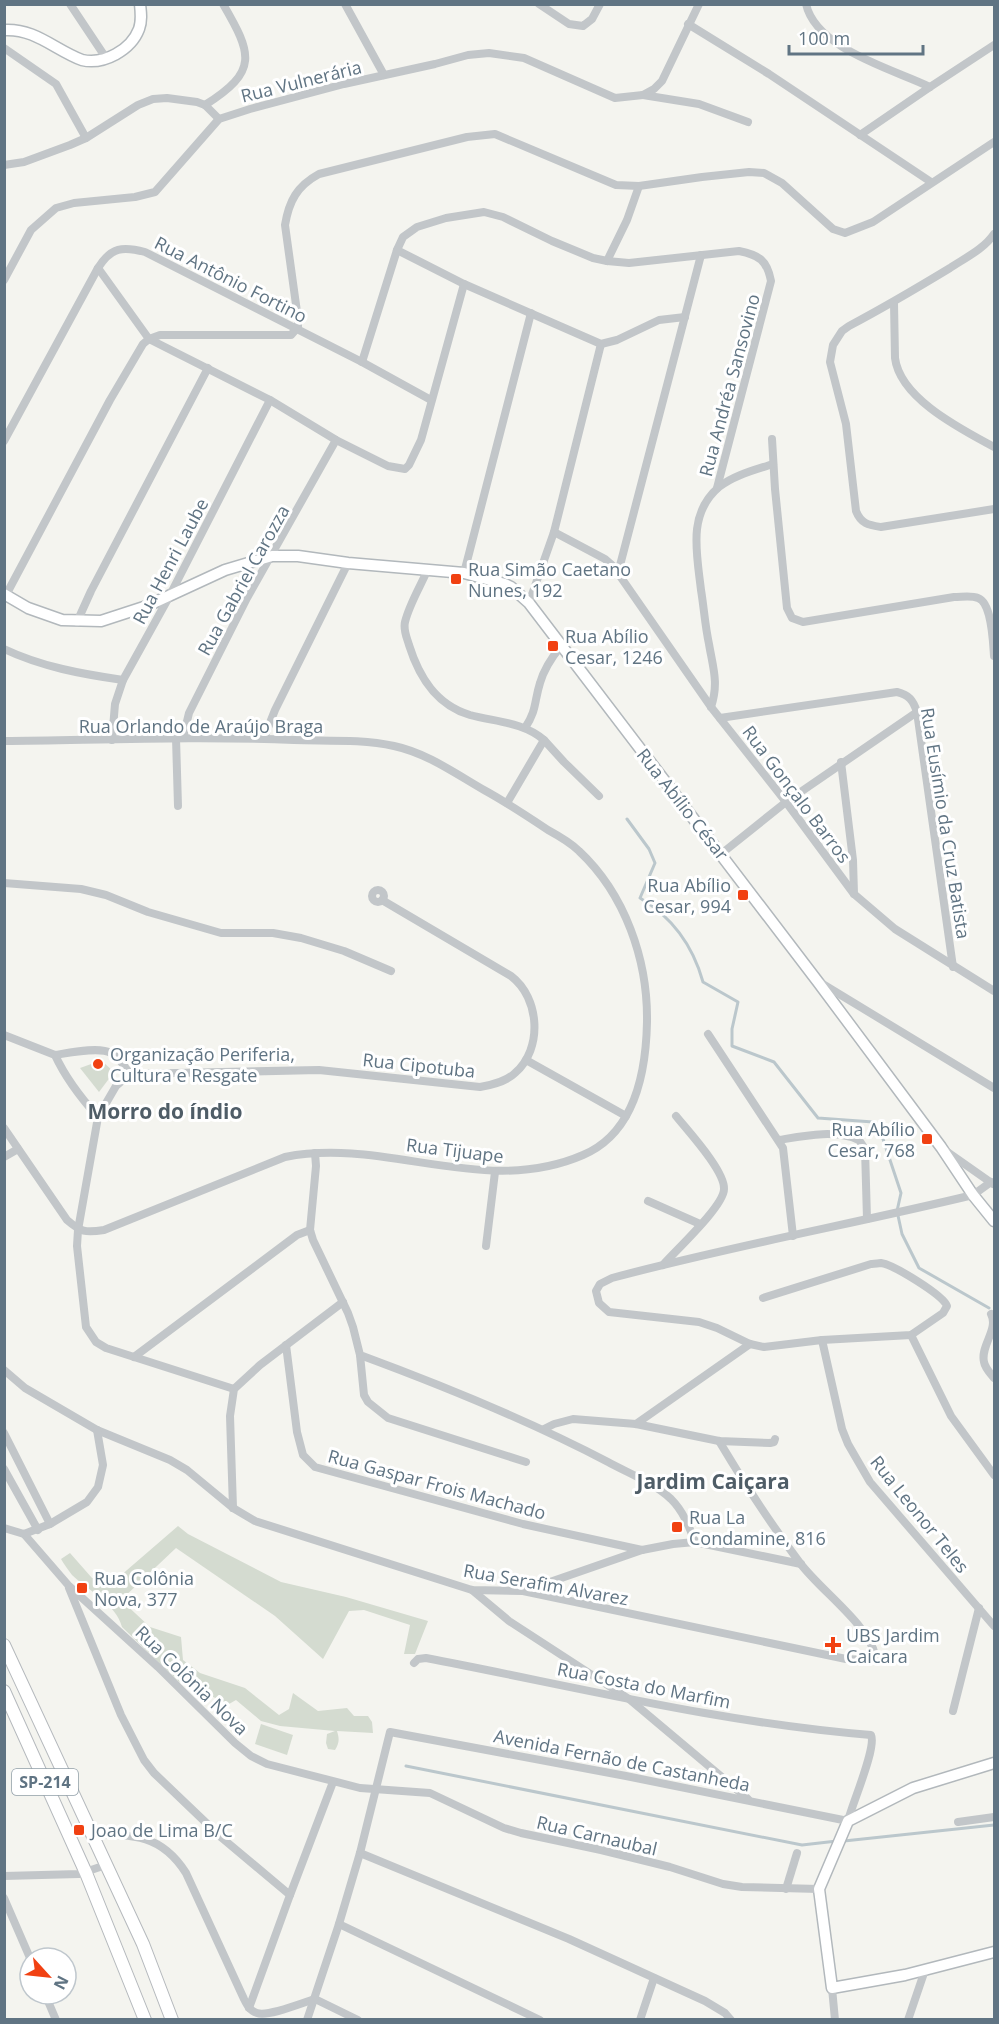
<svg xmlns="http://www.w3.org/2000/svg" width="999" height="2024" font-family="'Open Sans',sans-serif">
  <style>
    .green { fill: #d4dbd0 }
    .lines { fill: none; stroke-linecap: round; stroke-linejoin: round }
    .stream { stroke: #bbc7cc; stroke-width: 3 }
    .secondary-casing { stroke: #b2b8bc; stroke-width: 13 }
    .primary-casing { stroke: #b5b9bd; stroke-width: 14 }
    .street { stroke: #c2c6c9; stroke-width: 8 }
    .secondary { stroke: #fff; stroke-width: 10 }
    .primary { stroke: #fff; stroke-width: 12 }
    .poi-dot { fill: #f14112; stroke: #fff; stroke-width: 2 }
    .labels { text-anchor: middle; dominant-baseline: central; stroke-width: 6; stroke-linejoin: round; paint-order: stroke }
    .shield { fill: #fff; stroke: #909ea8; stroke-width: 1.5 }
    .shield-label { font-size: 16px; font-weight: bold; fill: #607483 }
    .street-label { font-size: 18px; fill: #607483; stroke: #fff }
    .poi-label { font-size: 18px; fill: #607483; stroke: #fff; text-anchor: start }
    .quarter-label { font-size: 21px; font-weight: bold; fill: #4f5d67; stroke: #fff }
  </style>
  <rect width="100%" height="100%" fill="#f4f4ef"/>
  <g class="green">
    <path d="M103,1062L114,1072L99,1092L80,1068L94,1063Z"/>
    <path d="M178,1526L188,1534L281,1582L346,1597L428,1621L415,1654H404L410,1625L364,1610L349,1611L323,1659L275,1616L176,1548L121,1600L150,1627L181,1637L183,1660L200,1673L245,1688L279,1715L289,1709L293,1693L318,1711L347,1708L354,1716H368L372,1722L373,1733L337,1731C339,1738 340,1742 335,1750L328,1749L326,1743L327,1734L335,1731L280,1726L261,1721L236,1700L229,1704L179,1682L122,1627C116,1604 89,1591 72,1575C68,1570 64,1564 61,1559L70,1553L92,1578H105L112,1583Z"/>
    <path d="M261,1724L293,1735L287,1755L255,1744Z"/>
  </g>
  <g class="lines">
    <g class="stream">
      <path d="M627,819L649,849L655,863L640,898C672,917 693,946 703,982L738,1002L732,1029V1046L774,1062L818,1118L873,1122L882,1136L901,1193L897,1211L902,1234L919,1268L989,1308"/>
      <path d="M406,1766L802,1845L837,1841"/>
      <path d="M844,1841L994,1825"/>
    </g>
    <defs>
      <g id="secondary">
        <path d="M4,30C35,28 55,50 82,60C104,65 131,50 139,29C142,21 141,13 140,4"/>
        <path d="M4,594L28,608L62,620L101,621L147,606L225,570L272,556H298L348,563L464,573L505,584L511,587L529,603L818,982L941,1147L973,1195L994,1221"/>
        <path d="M994,1763L913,1788L848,1821L819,1889L832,1988L905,1975L994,1952"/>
      </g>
      <g id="primary">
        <path d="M4,1645L143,1944L172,2020"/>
        <path d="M4,1691L86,1873L145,2020"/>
      </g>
    </defs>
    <use href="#secondary" class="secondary-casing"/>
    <use href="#primary" class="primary-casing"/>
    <g class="street">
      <path d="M70,4L106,58"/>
      <path d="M345,4L384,75"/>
      <path d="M539,4L569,24L583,26L592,19L600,4"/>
      <path d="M806,4C816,49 893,69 930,87"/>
      <path d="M688,24L769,74L931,182"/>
      <path d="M4,48L56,84L86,138"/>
      <path d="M643,95L699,104L748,122"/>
      <path d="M205,105C259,71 252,54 223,4"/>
      <path d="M860,135L930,87L994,45"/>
      <path d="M4,165L24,162L70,145L86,138L138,105L153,99L167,98L197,102L205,105L219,119"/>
      <path d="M994,234C984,249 965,258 950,268C917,288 883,308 849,326L842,331L833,345L830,362L846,424L856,511C861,524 869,525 881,527L994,509"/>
      <path d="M397,250L464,284L601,344L617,340L659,320L685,317"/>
      <path d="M607,261L627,220L639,186"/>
      <path d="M98,268L149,339L270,400L336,440L388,466L405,469L409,465L421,440L464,284"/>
      <path d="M4,280L31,230L56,208L74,203L135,197L155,192L219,119L250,109L344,84L435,64L468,55L489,53L524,58L615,98L643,95L654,89L662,81L699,4"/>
      <path d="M894,303L895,358C900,399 963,430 994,447"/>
      <path d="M362,362L397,250L403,237L417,227L446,218L484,212L503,217L552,241L593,258L607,261L629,263L739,251C759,255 767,260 771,281L717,488"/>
      <path d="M772,439L775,489L787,608L792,618L803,622L954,597C962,597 971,595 978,598C992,603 993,642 994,656"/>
      <path d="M4,441L98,268C111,247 123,246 145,252L362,362L431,400"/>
      <path d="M554,532L605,559L613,566L711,707L786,802L854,894L895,929L994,991"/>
      <path d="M427,571C420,587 409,605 405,622C403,630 407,638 409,645C419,677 436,705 470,715C496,722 523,722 544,740L507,803"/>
      <path d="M464,573L531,313"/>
      <path d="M618,573L701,255"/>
      <path d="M6,595L110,400L143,344L149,339L160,335H291L298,327V319L285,225C289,201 297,186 319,174L467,137L495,134L616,185L639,186L702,177L749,172L764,173L782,183L833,229L845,233L873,222L994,142"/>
      <path d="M529,603L554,532L601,344"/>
      <path d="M77,622L91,591L208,368"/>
      <path d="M4,649C42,667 82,674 123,680"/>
      <path d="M711,707C719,683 713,668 709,644C705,626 704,608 701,590C697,554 687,514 719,487C734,475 755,470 773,464"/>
      <path d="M720,718L897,692C909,695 913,700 917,712L953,967"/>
      <path d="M525,728C537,710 534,702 540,683C544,669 552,657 561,646"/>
      <path d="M176,738L178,806"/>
      <path d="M183,738L189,713L247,598L336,440"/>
      <path d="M264,738L275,710L348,563"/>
      <path d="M112,740L115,704L123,680L169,597L270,400"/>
      <path d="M544,740L564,762L599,796"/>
      <path d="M4,741C101,740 197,736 294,740C327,741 362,739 394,746C427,753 456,774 484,790C506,802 527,816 548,830C559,836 570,842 579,851C625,894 648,960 647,1022C646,1073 635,1133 583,1155C484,1198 387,1137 285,1157L104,1230C85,1233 81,1232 67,1220L4,1128"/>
      <path d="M841,762L853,860L854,894"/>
      <path d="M721,854L786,802L917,712"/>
      <path d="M4,883L81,889L106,895L148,912L221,933H273L301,938L344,951L391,971"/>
      <circle cx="378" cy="896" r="6"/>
      <path d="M821,983L994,1088"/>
      <path d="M708,1034L783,1148L793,1236"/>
      <path d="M4,1035L55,1055C66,1079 80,1097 98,1117"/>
      <path d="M55,1055C68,1053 99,1046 111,1053C119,1057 125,1067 130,1074"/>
      <path d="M526,1060L626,1116"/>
      <path d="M779,1140C803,1136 835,1129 859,1140L865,1149L867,1219"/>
      <path d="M946,1151L993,1184"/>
      <path d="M315,1153L316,1166L310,1230L313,1240L348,1313L353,1327L360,1355C444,1386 528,1420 608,1462C628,1473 654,1483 671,1499C683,1511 689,1526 695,1542"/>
      <path d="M4,1157L18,1149"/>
      <path d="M648,1201L700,1224"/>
      <path d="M486,1246L495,1172"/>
      <path d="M663,1265C676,1250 724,1206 724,1189C725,1171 688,1131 676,1116"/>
      <path d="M763,1298L871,1264C872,1264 881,1263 881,1263C894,1265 943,1295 947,1306L943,1313L911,1335L822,1340L764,1347L750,1344L717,1328L699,1322L609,1312L599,1303L596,1291L600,1284L612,1278C731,1246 853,1224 973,1195L991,1182"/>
      <path d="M991,1314C999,1329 980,1346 984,1362C985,1368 990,1373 994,1378"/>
      <path d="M911,1335L951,1416L994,1475"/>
      <path d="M822,1340L842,1429L848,1444L870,1482L994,1626"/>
      <path d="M286,1345L297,1432L303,1455L315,1467L523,1524L642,1550"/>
      <path d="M360,1355L364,1395L368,1402L388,1418L526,1462"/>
      <path d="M134,1357L297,1235L310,1230"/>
      <path d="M4,1370L25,1388L97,1430L170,1460L187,1470L233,1508L255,1521L472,1590L523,1591L846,1659L864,1660L875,1655C868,1624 820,1590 800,1563C771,1524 744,1483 719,1441"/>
      <path d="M234,1389L106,1348L96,1342L86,1327L77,1246L78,1230L98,1117L116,1086L130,1074L319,1070L480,1087C492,1085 506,1082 515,1073C543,1049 540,998 511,976L382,900"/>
      <path d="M636,1424L750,1344"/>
      <path d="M544,1429L554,1424L573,1419L636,1424L719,1441L770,1443L774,1442L775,1439"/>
      <path d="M4,1433L50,1524"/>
      <path d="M4,1469L38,1530"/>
      <path d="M233,1508L230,1416L234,1389L260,1365L343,1302"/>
      <path d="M4,1528L24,1534L50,1524L87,1502L98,1487L103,1465L97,1430"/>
      <path d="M24,1534L69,1586L158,1667L235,1743L251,1756L267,1764L360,1788L430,1793L504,1828L521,1833L601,1850L670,1867L723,1884L742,1887L819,1889"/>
      <path d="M69,1588L121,1715L144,1760L154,1773L222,1838L290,1895L333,1782"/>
      <path d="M472,1590L509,1621L629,1699L748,1799"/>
      <path d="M524,1591L642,1550L673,1544L695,1542L801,1564"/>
      <path d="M953,1711L979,1608"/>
      <path d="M958,1822L994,1817"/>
      <path d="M92,1835C134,1834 162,1835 186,1873L244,1999C247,2005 250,2011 257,2013C268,2017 302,2003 315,1999L358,2020"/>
      <path d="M360,1853L569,1939L705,2001L725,2013L731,2020"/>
      <path d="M4,1876L79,1874L106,1865"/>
      <path d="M786,1889L797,1853"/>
      <path d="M4,1898L30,1958"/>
      <path d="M339,1924L540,2020"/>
      <path d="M832,1988L835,2020"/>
      <path d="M45,1994L56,2020"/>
      <path d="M249,2008L290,1895"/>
      <path d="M307,2020L339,1924L360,1853L390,1732L626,1776L848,1821C852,1804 877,1747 871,1735C721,1723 573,1686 426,1658L418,1659L414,1663"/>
      <path d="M640,2020L654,1978"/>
      <path d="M908,2020L925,1970"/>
    </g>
    <use href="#secondary" class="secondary"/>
    <use href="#primary" class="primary"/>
  </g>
  <g class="poi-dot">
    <rect x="450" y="573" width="12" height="12" rx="3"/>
    <rect x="547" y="640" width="12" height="12" rx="3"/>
    <rect x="737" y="889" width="12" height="12" rx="3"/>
    <circle cx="98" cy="1064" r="6"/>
    <rect x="921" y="1133" width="12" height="12" rx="3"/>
    <rect x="671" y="1521" width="12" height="12" rx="3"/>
    <rect x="76" y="1582" width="12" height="12" rx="3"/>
    <path d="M830 1636h6v6h6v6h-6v6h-6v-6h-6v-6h6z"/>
    <rect x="73" y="1824" width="12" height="12" rx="3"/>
  </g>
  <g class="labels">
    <rect class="shield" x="12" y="1769" width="66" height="26" rx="4.5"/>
    <g class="shield-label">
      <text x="45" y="1782">SP-214</text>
    </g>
    <g class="street-label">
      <text transform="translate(301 81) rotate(-14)">Rua Vulnerária</text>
      <text transform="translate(231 279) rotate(27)">Rua Antônio Fortino</text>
      <text transform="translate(729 385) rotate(-75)">Rua Andréa Sansovino</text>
      <text transform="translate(170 561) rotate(-62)">Rua Henri Laube</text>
      <text transform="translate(243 580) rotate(-61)">Rua Gabriel Carozza</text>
      <text x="201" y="726">Rua Orlando de Araújo Braga</text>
      <text transform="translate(797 794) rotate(53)">Rua Gonçalo Barros</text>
      <text transform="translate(683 804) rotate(52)">Rua Abílio César</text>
      <text transform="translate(946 823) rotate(81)">Rua Eusímio da Cruz Batista</text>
      <text transform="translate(419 1065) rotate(6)">Rua Cipotuba</text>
      <text transform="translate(455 1150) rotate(7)">Rua Tijuape</text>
      <text transform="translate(437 1484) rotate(15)">Rua Gaspar Frois Machado</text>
      <text transform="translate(920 1514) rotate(51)">Rua Leonor Teles</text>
      <text transform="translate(546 1584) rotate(10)">Rua Serafim Alvarez</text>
      <text transform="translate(192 1680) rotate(44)">Rua Colônia Nova</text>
      <text transform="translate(644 1685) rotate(11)">Rua Costa do Marfim</text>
      <text transform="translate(622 1760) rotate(11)">Avenida Fernão de Castanheda</text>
      <text transform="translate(597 1835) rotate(13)">Rua Carnaubal</text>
    </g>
    <g class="poi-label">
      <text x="468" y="569">Rua Simão Caetano<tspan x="468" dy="21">Nunes, 192</tspan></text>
      <text x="565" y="636">Rua Abílio<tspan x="565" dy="21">Cesar, 1246</tspan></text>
      <text x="731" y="885" text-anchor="end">Rua Abílio<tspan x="731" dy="21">Cesar, 994</tspan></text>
      <text x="110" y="1054">Organização Periferia,<tspan x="110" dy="21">Cultura e Resgate</tspan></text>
      <text x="915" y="1129" text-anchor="end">Rua Abílio<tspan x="915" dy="21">Cesar, 768</tspan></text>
      <text x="689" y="1517">Rua La<tspan x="689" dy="21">Condamine, 816</tspan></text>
      <text x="94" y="1578">Rua Colônia<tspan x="94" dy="21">Nova, 377</tspan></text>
      <text x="846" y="1635">UBS Jardim<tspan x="846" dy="21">Caicara</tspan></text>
      <text x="91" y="1830">Joao de Lima B/C</text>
    </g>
    <g class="quarter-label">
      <text x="165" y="1111">Morro do índio</text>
      <text x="713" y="1481">Jardim Caiçara</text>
    </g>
  </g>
  <rect width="999" height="2024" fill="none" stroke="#607483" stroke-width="12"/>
  <g transform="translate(48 1976) rotate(117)"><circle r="28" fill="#ffffff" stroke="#bfc7cd" stroke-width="1.5"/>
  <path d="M0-4.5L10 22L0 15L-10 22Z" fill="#f14112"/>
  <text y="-9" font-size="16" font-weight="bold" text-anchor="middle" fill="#607483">N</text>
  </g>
  <path d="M789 45v9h134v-9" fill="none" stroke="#607483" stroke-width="3"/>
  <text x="798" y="45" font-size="18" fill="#607483" stroke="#ffffff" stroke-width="4.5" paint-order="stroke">100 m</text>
</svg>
